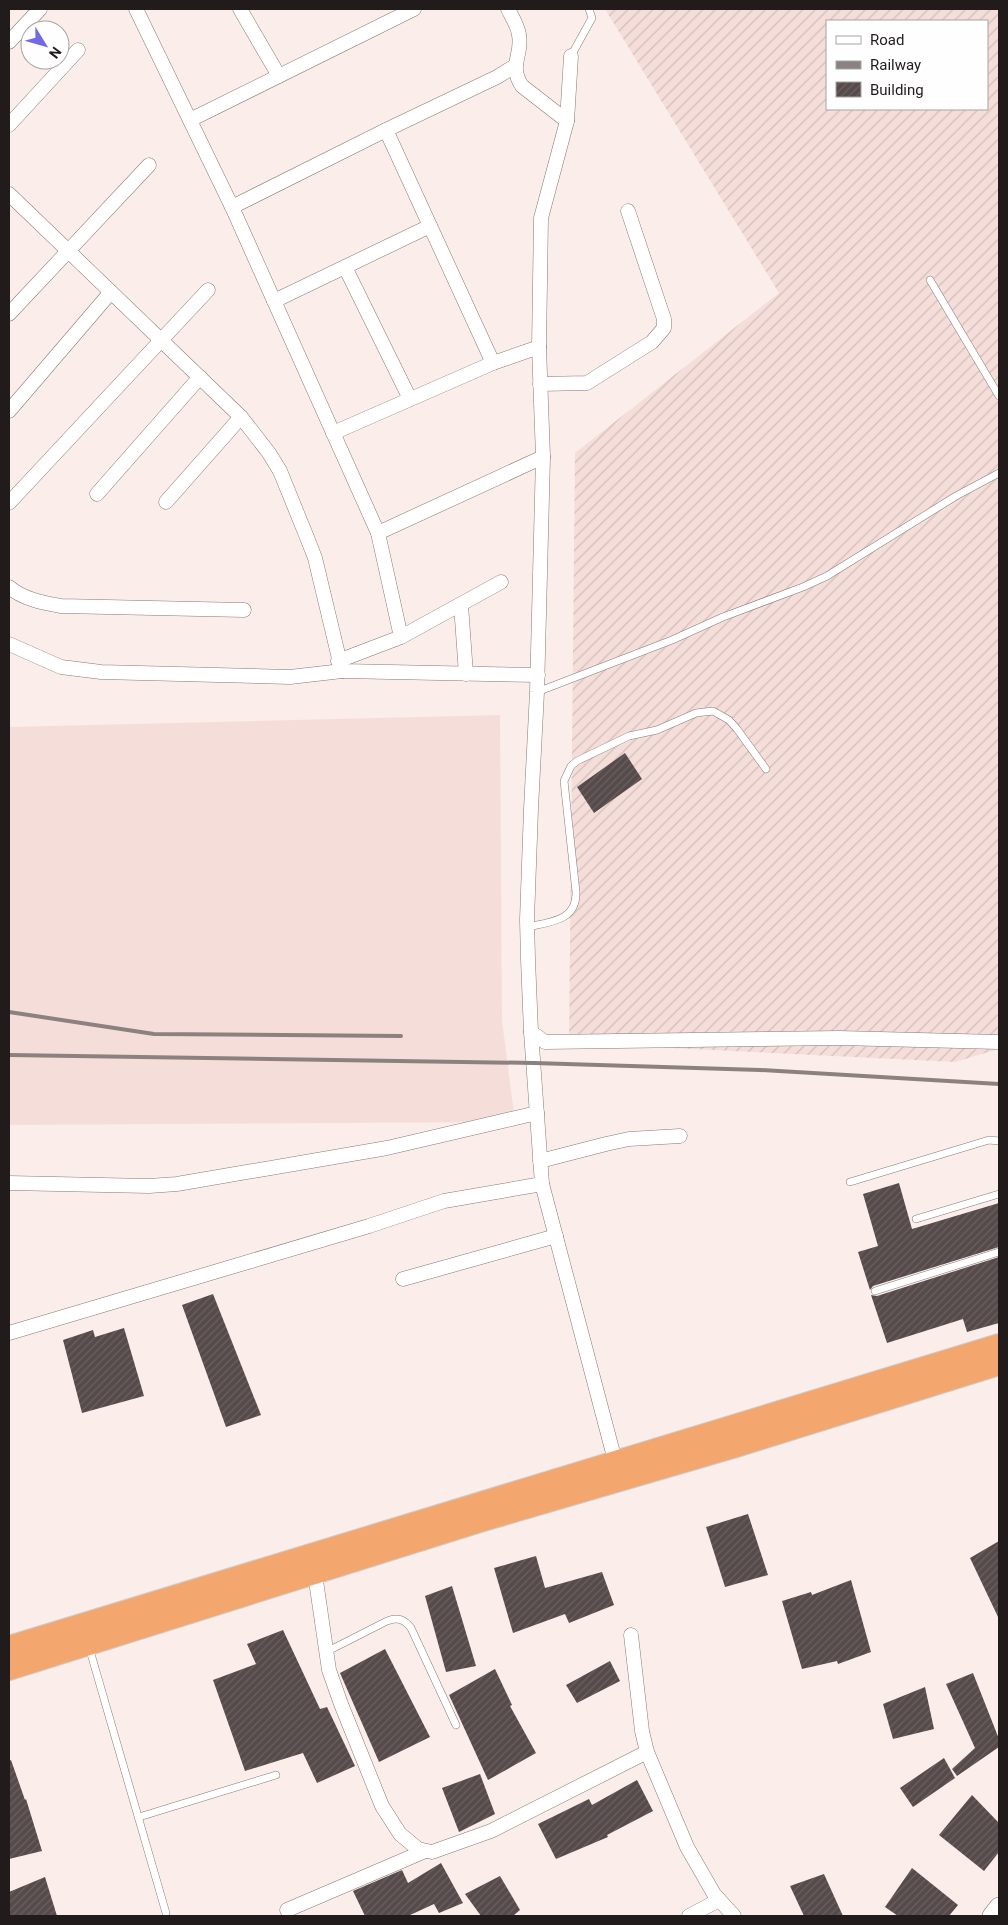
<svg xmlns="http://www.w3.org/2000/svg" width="1008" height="1925" font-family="Roboto,sans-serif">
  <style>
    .built { fill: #f5ded9 }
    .industrial { fill: url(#industrial-furrows); fill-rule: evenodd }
    .building { fill: url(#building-hatch) }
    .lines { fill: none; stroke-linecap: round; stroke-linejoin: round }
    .service-casing { stroke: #867a77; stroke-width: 8 }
    .minor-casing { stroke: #867a77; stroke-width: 15 }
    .secondary-casing { stroke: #867a77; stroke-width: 20 }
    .trunk-casing { stroke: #cecdcd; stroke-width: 24 }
    .service { stroke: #fff; stroke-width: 7 }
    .minor { stroke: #fff; stroke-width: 14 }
    .secondary { stroke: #fff; stroke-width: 19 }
    .trunk { stroke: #f3a76e; stroke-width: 22 }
    .rail { stroke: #8b8280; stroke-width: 4 }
  </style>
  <defs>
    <pattern id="industrial-furrows" width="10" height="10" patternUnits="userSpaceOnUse" patternTransform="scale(1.25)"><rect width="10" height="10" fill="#f5ded9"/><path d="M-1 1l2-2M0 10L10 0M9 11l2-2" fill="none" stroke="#d2beba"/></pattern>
    <pattern id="building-hatch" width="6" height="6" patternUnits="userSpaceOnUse" patternTransform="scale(1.25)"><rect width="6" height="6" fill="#564a4b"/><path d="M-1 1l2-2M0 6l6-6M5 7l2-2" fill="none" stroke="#6a6161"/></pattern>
  </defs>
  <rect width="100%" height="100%" fill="#fbedea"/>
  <path class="built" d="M500,715L502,1020L515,1122L9,1125V727Z"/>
  <path class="industrial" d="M605,9H999V1049L955,1062L569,1043L575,453L779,293ZM827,21H987V109H827Z"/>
  <g class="building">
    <path d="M625,753L642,779L594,813L577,787Z"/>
    <path d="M899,1183L912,1229L999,1203V1247L873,1286L870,1290L858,1252L878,1246L863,1194Z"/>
    <path d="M999,1257V1323L967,1332L963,1319L887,1343L871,1295L877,1296Z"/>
    <path d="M213,1294L261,1415L226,1427L182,1305Z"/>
    <path d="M124,1328L144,1396L82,1413L63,1340L93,1330L95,1337Z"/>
    <path d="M748,1514L768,1575L725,1587L706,1527Z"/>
    <path d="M999,1541V1619L970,1558Z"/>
    <path d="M536,1556L545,1588L602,1572L614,1605L569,1623L565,1614L513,1633L494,1568Z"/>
    <path d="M851,1580L871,1652L838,1664L837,1661L802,1669L782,1601L811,1592L812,1595Z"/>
    <path d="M452,1586L476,1666L446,1672L425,1596Z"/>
    <path d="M283,1630L320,1709L327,1707L355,1766L317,1783L303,1753L245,1771L213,1680L256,1664L247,1644Z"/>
    <path d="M385,1649L430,1737L379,1762L340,1673Z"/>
    <path d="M610,1661L620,1681L577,1703L566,1685Z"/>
    <path d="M495,1669L512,1705L510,1706L536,1753L488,1780L449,1695Z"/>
    <path d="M973,1673L999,1739V1747L957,1776L952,1769L975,1748L946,1684Z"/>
    <path d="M925,1687L934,1729L893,1739L883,1704Z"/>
    <path d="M944,1758L955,1778L913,1807L900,1788Z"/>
    <path d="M11,1760L25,1800L26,1799L42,1851L9,1859V1761Z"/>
    <path d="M480,1774L495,1814L459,1832L442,1788Z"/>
    <path d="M637,1780L653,1811L607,1835L608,1837L556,1859L538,1824L589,1799L592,1805Z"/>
    <path d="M972,1795L999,1823V1852L984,1871L939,1835Z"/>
    <path d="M441,1863L463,1903L439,1913L434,1904L408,1916H365L353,1891L402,1870L408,1883Z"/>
    <path d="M912,1868L958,1905L949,1916H898L885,1907Z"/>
    <path d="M824,1874L843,1916H804L790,1886Z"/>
    <path d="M500,1876L520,1910L513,1916H481L465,1894Z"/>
    <path d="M45,1877L57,1916H9V1892Z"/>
  </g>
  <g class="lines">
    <defs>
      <g id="service">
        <path d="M571,56L592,18L589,9"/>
        <path d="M930,280L999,396"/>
        <path d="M537,692L672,640L723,617L803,587L827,576L956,496L999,473"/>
        <path d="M527,927C550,922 577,921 576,892L564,781L571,766L577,761L629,736L657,730L696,713L713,711L729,720L737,729L766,769"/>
        <path d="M850,1182L989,1140L999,1141"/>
        <path d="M916,1219L999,1194"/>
        <path d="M875,1291L999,1252"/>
        <path d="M89,1647L166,1913"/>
        <path d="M326,1652L387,1621C398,1617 404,1619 411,1628L456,1725"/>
        <path d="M139,1817L276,1775"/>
      </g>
      <g id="minor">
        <path d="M136,9L232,207L378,533L401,637"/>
        <path d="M240,9L279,76"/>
        <path d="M508,9C512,17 518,26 519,35C523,55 508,65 522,86L567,121"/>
        <path d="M9,42L40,9"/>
        <path d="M571,56L567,121L541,218L539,347L543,457L537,692L531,809L527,920L528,959L531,1032L542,1184L617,1468"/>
        <path d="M190,120L414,9"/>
        <path d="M9,125L78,50"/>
        <path d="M386,130L493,363"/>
        <path d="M9,194L241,417L269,453L280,471L308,540L315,558L342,671L538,675"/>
        <path d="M232,207L386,130L497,77L515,66"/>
        <path d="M345,267L410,399"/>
        <path d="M274,301L430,226"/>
        <path d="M9,314L149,165"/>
        <path d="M540,384L587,383L652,342L664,328V319L628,211"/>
        <path d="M9,411L111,292"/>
        <path d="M333,433L493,363L539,347"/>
        <path d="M97,494L200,377"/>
        <path d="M166,502L241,417"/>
        <path d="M9,503L208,290"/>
        <path d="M378,533L543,457"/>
        <path d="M9,587C23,599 43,603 61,606L244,610"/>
        <path d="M461,605L466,674"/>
        <path d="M9,644L61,667L101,672L290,677L342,671"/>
        <path d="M338,661L401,637L501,582"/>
        <path d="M531,1032L545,1042L839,1038L999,1042"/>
        <path d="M540,1161L606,1144L629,1139L680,1136"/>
        <path d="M9,1183L149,1186L177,1184L387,1148L537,1113"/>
        <path d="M403,1279L556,1236"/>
        <path d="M9,1333L369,1226L444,1201L542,1184"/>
        <path d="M315,1574L329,1670L341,1704L382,1806L400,1834L418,1849L432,1852L491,1831L647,1752"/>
        <path d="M631,1635L642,1731L647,1752L687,1847L714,1894L734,1916"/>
        <path d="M287,1910L425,1851"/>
        <path d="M689,1916L719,1900"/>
      </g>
      <path id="secondary" d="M992,1916L999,1907"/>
      <g id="trunk">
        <path d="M9,1647L999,1345"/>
        <path d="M9,1669L480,1521L733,1447L999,1364"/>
      </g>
    </defs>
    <use href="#service" class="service-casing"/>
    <use href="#minor" class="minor-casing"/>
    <use href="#secondary" class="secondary-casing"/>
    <use href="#trunk" class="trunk-casing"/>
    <use href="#service" class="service"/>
    <use href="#minor" class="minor"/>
    <use href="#secondary" class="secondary"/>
    <use href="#trunk" class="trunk"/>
    <g class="rail">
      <path d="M9,1012L154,1034L401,1036"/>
      <path d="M9,1055L534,1063L760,1070L999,1084"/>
    </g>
  </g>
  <rect width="1008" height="1925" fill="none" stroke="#211c1b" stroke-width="20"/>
  <rect x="826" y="20" width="162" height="90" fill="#fefefe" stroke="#a6a4a3"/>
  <rect x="836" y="36" width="25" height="8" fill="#ffffff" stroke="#a6a4a3"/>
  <text x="870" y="45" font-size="15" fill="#211c1b">Road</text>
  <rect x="836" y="61" width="25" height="8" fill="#8b8280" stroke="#a6a4a3"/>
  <text x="870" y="70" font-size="15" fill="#211c1b">Railway</text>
  <rect x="836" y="82" width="25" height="15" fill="url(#building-hatch)" stroke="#a6a4a3"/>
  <text x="870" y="95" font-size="15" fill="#211c1b">Building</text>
  <g transform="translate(45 45) rotate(127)"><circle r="24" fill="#fefefe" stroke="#a6a4a3"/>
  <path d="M0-4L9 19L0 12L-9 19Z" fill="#7369e4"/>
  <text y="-8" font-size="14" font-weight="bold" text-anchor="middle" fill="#211c1b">N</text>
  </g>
</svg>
